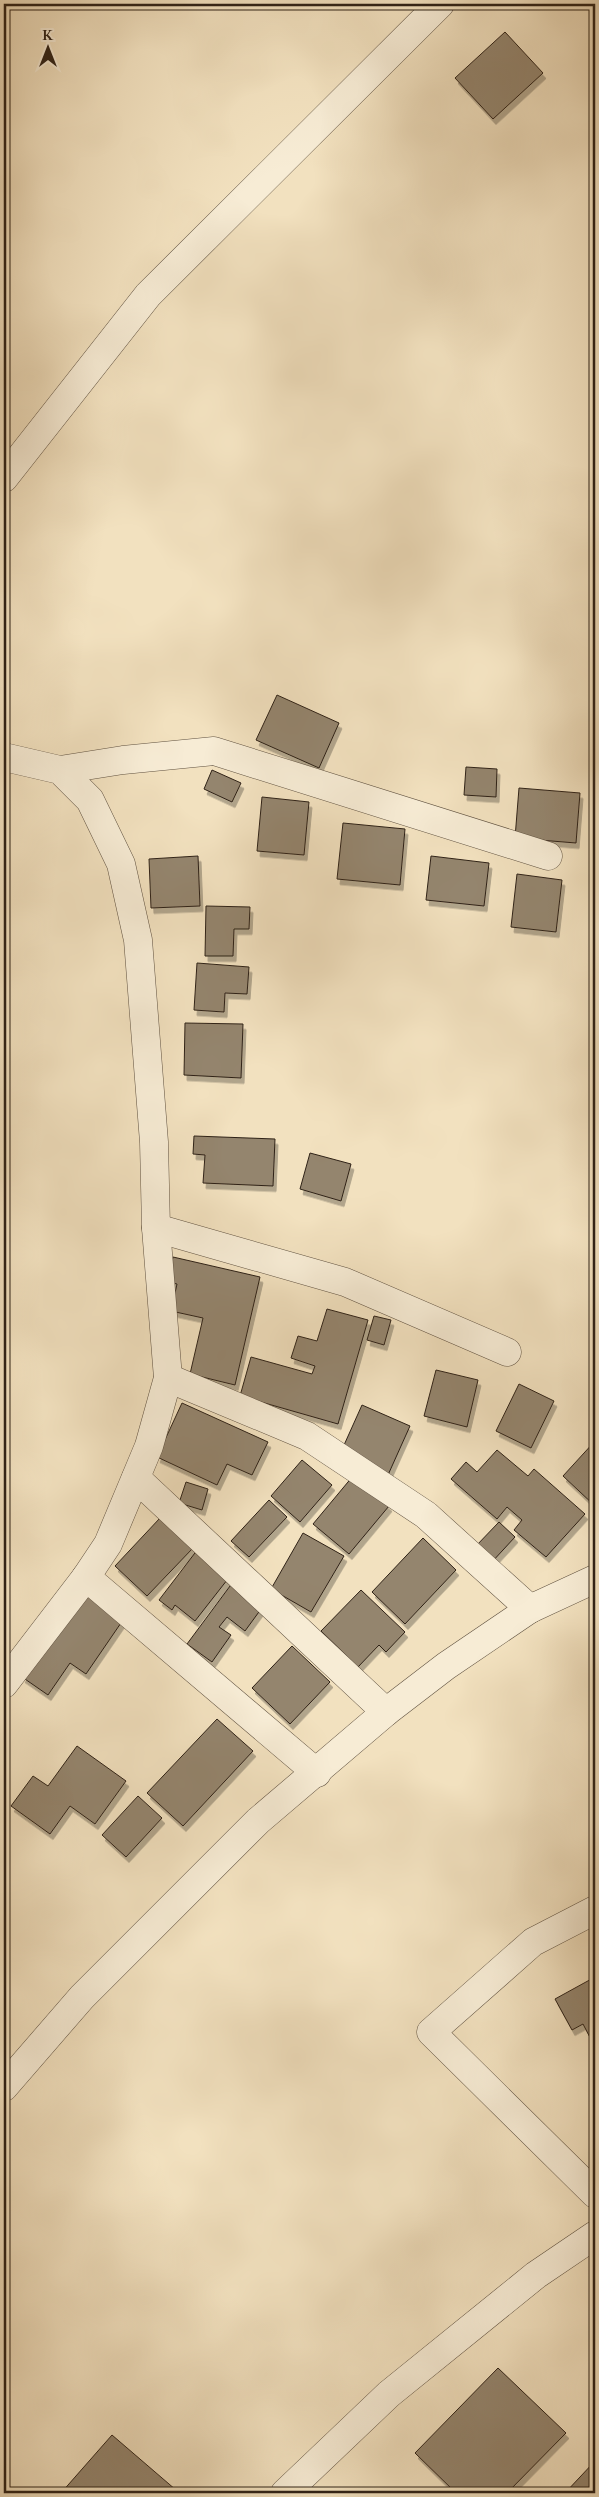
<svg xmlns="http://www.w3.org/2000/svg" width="599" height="2497" font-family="Cardo,serif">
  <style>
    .building { fill: #94856e; stroke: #2f2217; filter: url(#shadow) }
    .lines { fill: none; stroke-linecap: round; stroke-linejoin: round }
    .minor-casing { stroke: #605241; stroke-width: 29 }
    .minor { stroke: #f7ecd5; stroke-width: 28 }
  </style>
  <defs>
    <filter id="shadow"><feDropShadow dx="3" dy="5.5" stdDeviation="0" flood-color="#0004"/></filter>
  </defs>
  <rect width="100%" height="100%" fill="#f2e1bf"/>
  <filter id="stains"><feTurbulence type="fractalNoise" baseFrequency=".004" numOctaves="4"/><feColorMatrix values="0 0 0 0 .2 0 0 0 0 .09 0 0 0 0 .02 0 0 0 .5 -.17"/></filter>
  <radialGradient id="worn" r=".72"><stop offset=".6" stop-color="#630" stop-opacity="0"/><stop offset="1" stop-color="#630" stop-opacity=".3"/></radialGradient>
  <g class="building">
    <path d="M505,32L543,73L493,119L455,78Z"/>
    <path d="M277,695L339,723L319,768L256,740Z"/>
    <path d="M466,767L497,769L496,797L464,795Z"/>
    <path d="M212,770L241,783L232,802L204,789Z"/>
    <path d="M519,788L580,793L576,843L515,838Z"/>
    <path d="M262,797L309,802L304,855L257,851Z"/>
    <path d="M343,823L405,829L400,885L337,879Z"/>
    <path d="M198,856L200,906L151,908L149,859Z"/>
    <path d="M431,856L489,863L484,906L426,900Z"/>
    <path d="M517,874L562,880L556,932L511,927Z"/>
    <path d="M206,906L250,907L249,929H234L233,956H205Z"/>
    <path d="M197,963L249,967L247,994L225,993L224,1012L194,1010Z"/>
    <path d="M185,1023L243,1024L241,1078L184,1075Z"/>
    <path d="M194,1136L275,1139L273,1186L203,1183L205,1155L193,1154Z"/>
    <path d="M310,1153L351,1164L341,1201L300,1189Z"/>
    <path d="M173,1257L260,1277L235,1385L190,1374L203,1318L171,1311L177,1284L168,1282Z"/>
    <path d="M327,1309L368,1320L338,1424L240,1396L251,1357L312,1374L315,1366L291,1358L298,1336L317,1341Z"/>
    <path d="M374,1316L391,1320L384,1345L367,1340Z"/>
    <path d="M436,1370L478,1380L467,1427L424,1416Z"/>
    <path d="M519,1384L554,1401L531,1448L496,1431Z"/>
    <path d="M182,1403L268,1442L252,1475L227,1464L217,1485L157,1457Z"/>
    <path d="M362,1405L410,1426L388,1475L340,1454Z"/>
    <path d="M595,1441V1506L563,1476Z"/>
    <path d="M497,1450L528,1476L534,1469L585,1514L546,1557L514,1530L522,1520L507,1507L497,1519L451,1479L466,1462L477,1472Z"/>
    <path d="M302,1460L332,1485L300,1522L271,1496Z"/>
    <path d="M353,1476L389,1506L349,1554L313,1524Z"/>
    <path d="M186,1482L208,1489L202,1510L179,1503Z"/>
    <path d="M269,1500L287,1517L249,1557L231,1541Z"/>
    <path d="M160,1518L193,1548L147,1596L115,1566Z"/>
    <path d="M499,1522L515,1537L491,1563L475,1547Z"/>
    <path d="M303,1533L344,1556L311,1612L271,1589Z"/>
    <path d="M423,1538L456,1570L405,1624L372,1592Z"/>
    <path d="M198,1549L231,1575L195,1621L175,1605L172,1610L159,1600Z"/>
    <path d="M233,1582L264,1605L245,1631L227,1617L219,1627L231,1635L212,1662L187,1644Z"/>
    <path d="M361,1590L405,1632L386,1652L379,1645L358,1667L321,1631Z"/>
    <path d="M82,1592L123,1620L86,1674L70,1663L48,1695L22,1677Z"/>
    <path d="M292,1646L330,1682L290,1724L252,1688Z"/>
    <path d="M217,1719L253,1751L183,1826L147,1793Z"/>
    <path d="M77,1746L126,1781L95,1824L70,1806L50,1834L11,1806L33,1776L48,1786Z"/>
    <path d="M138,1796L162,1818L126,1857L102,1835Z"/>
    <path d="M595,1977V2047L583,2024L572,2030L555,1999Z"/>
    <path d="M498,2368L566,2433L507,2493H456L415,2453Z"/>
    <path d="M112,2435L176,2490L173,2493H61Z"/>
    <path d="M595,2461V2493H565Z"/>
  </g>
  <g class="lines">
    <defs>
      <g id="minor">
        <path d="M4,478L148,295L440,4"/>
        <path d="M4,757L60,770L90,800L121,864L138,940L154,1142L156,1228L168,1378L149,1446L108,1544L86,1577L4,1684"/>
        <path d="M60,770L123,760L214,751L548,856"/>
        <path d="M156,1228L345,1282L507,1352"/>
        <path d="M168,1378L307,1436L426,1515L530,1609"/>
        <path d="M136,1478L386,1712"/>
        <path d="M86,1577L317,1773"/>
        <path d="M595,1910L533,1942L431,2032L595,2194"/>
        <path d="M4,2087L82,1997L258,1821L386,1712L446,1666L530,1609L595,1579"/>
        <path d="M285,2493L389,2394L536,2275L595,2235"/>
      </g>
    </defs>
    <use href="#minor" class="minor-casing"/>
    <use href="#minor" class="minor"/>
  </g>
  <rect width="599" height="2497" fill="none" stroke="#f2e1bf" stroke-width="20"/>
  <rect x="5" y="5" width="589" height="2487" fill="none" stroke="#2f2217" stroke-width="2.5"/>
  <rect x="10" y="10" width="579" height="2477" fill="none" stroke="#2f2217"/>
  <g transform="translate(48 48)" stroke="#f7ecd5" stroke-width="4" paint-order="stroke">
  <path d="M0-4L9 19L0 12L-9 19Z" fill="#2f2217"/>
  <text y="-8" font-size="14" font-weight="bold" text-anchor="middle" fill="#2f2217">K</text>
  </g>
  <rect width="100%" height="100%" filter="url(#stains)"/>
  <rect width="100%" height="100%" fill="url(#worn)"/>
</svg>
